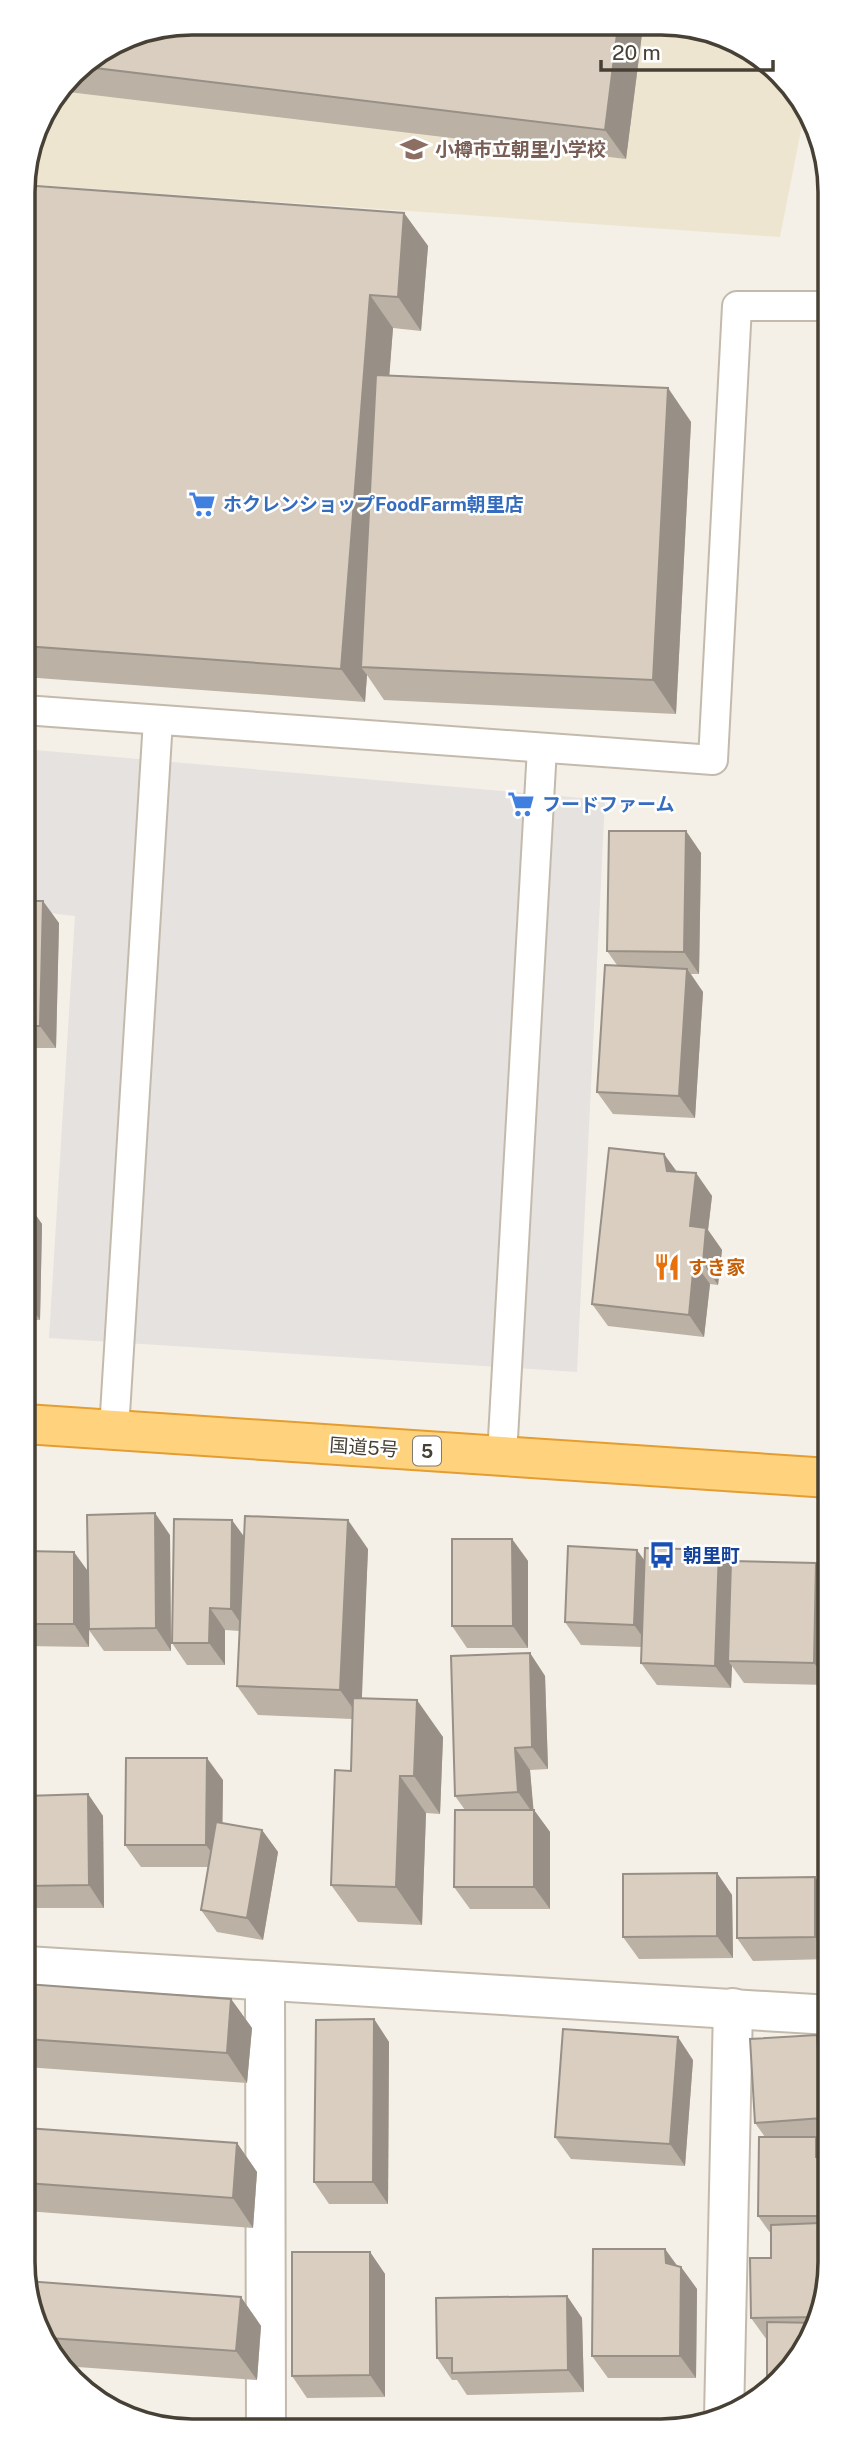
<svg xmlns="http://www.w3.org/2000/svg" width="853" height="2454" font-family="'Public Sans','Noto Sans JP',sans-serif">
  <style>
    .education { fill: #eee5d0 }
    .parking { fill: #e5e2df }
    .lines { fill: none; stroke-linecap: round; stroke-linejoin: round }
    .service-casing { stroke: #c3baac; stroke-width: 32 }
    .minor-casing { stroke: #c3baac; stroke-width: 42 }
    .trunk-casing { stroke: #e49d31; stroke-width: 42 }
    .service { stroke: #fff; stroke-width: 28 }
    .minor { stroke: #fff; stroke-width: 38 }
    .trunk { stroke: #ffd37e; stroke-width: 38 }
    .wall { fill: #bbb1a4 }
    .shaded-wall { fill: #989086 }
    .building { fill: #d9cebf; stroke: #989086; stroke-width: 2 }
    .labels { text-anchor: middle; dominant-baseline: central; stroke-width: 5; stroke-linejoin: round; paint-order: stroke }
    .shield { fill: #fff; stroke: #7e7972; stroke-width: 2 }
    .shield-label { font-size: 18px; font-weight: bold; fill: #474035 }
    .education-label { font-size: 19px; font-weight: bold; fill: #785e54; stroke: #fff; text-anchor: start }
    .shop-label { font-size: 19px; font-weight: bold; fill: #366cbe; stroke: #fff; text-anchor: start }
    .food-label { font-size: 19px; font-weight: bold; fill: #c56008; stroke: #fff; text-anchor: start }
    .street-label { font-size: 19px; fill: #474035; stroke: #fff }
    .transit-label { font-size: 19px; font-weight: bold; fill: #164399; stroke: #fff; text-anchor: start }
    .rim { fill: none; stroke: #474035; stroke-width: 3.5 }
  </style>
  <rect width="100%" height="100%" fill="#f4f0e7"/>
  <path class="education" d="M192,23L695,26L781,72L804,115L780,237L23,184L40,117L80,65Z"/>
  <path class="parking" d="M24,749L605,800L577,1372L49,1338L75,916L24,910Z"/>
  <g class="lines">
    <defs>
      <g id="service">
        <path d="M24,710L713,760L737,306H827"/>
        <path d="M114,1430L158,720"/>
        <path d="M502,1456L542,748"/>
      </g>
      <g id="minor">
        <path d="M26,1966L830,2015"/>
        <path d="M265,1982L266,2428"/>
        <path d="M724,2417L733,2008"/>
      </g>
      <path id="trunk" d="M25,1424L829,1478"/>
    </defs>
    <use href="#service" class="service-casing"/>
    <use href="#minor" class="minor-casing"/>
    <use href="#trunk" class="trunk-casing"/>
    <use href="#service" class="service"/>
    <use href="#minor" class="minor"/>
    <use href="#trunk" class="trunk"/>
  </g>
  <g class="wall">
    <path d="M643,26L626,159L60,91L80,65Z"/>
    <path d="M23,185L404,213L428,246L421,331L393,328L389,375L668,388L691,422L676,714L384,700L367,675L365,702L24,677Z"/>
    <path d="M686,831L701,853L699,974H691L703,992L695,1118L613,1114L597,1092L617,965L607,951Z"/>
    <path d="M24,901L59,923L56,1048H24Z"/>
    <path d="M677,1172L696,1173L712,1196L708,1230L722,1250L718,1285L710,1284L704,1337L608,1326L592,1304Z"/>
    <path d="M25,1202L42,1224L40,1320H25Z"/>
    <path d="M170,1535L171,1651H104L89,1630V1647L25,1646V1551L88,1571Z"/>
    <path d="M244,1537L368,1549L361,1698L443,1737L440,1814L426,1813L422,1925L358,1922L331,1885L351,1771L352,1719L258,1715L237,1686L240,1631L225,1630V1665H187L172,1643Z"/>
    <path d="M512,1539L528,1561V1648H467L452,1626Z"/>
    <path d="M719,1550L731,1567L829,1581V1685L744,1683L732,1666L731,1688L657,1685L641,1663L642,1647L581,1645L565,1622L645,1560Z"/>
    <path d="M530,1653L545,1676L548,1769L530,1770L533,1810H534L550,1832V1909H470L454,1887L465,1810L455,1796Z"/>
    <path d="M223,1780L222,1823L262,1830L278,1852L263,1940L217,1932L201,1910L208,1867H141L125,1845Z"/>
    <path d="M88,1794L103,1816L104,1908H26L25,1796Z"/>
    <path d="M717,1873L732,1895L733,1958L639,1959L623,1937Z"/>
    <path d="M829,1898V1959L753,1961L737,1938Z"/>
    <path d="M26,1984L231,1999L252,2028L247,2083L26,2067Z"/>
    <path d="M374,2019L389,2042L388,2204H329L314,2182Z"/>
    <path d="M817,2035L830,2053V2141L819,2142L830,2156V2273L818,2327L767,2340L751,2318L771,2258V2234L758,2216L765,2137L755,2123Z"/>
    <path d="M693,2060L685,2166L571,2159L555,2137Z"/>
    <path d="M26,2128L237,2143L257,2172L253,2228L26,2211Z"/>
    <path d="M665,2249L677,2266L681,2267L697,2289L696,2378H608L592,2356Z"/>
    <path d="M370,2252L385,2274V2397L307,2398L292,2376Z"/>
    <path d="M26,2296L241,2297L261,2326L257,2380L64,2366Z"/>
    <path d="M567,2296L582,2318L584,2392L467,2395L457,2380H452L437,2358Z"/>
  </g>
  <g class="shaded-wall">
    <path d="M618,26H643L626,159L605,130Z"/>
    <path d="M404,213L428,246L421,331L398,297Z"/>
    <path d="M370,295L393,328L367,667H361L367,675L365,702L341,669Z"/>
    <path d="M668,388L691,422L676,714L653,680Z"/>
    <path d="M686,831L701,853L699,974L684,952Z"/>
    <path d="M43,901L59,923L56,1048L40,1026Z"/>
    <path d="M687,969L703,992L695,1118L679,1096Z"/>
    <path d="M664,1154L680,1176L667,1171Z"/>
    <path d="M696,1173L712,1196L708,1230L722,1250L718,1285L703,1263L690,1226Z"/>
    <path d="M27,1202L42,1224L40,1320L25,1298Z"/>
    <path d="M694,1262L710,1284L704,1337L689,1315Z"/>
    <path d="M155,1513L170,1535L171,1651L156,1628Z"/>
    <path d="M232,1520L248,1542L246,1631L231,1609Z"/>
    <path d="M348,1520L368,1549L361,1720L340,1690Z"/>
    <path d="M512,1539L528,1561V1648L513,1626Z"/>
    <path d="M637,1550L653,1572L650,1647L634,1625Z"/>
    <path d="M719,1550L735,1572L728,1661L732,1666L731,1688L715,1666Z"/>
    <path d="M74,1552L90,1574L89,1647L74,1624Z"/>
    <path d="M816,1563L829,1581V1684L814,1663Z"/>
    <path d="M210,1608L225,1630V1665L209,1643Z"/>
    <path d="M530,1653L545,1676L548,1769L532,1747Z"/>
    <path d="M417,1700L443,1737L440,1814L414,1776Z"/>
    <path d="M515,1748L530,1770L534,1815L518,1792Z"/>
    <path d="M207,1758L223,1780L222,1867L206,1845Z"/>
    <path d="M400,1776L426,1813L422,1925L396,1887Z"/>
    <path d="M88,1794L103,1816L104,1908L89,1885Z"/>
    <path d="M534,1810L550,1832V1909L534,1887Z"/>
    <path d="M262,1830L278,1852L263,1940L247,1918Z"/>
    <path d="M717,1873L732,1895L733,1958L717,1936Z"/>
    <path d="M815,1877L829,1898V1958L815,1937Z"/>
    <path d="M231,1999L252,2028L247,2083L227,2053Z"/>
    <path d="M374,2019L389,2042L388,2204L373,2182Z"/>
    <path d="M817,2035L830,2053V2129L822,2118Z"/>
    <path d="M678,2037L693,2060L685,2166L670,2144Z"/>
    <path d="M816,2137L830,2156V2177L816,2157Z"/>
    <path d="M237,2143L257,2172L253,2228L233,2198Z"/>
    <path d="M820,2223L830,2237V2273L821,2310Z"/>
    <path d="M665,2249L681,2271V2267L697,2289L696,2378L680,2356L666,2263Z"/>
    <path d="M370,2252L385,2274V2397L370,2375Z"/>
    <path d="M567,2296L582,2318L584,2392L568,2370Z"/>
    <path d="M241,2297L261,2326L257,2380L236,2351Z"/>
  </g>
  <g class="building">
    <path d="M192,23L618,26L605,130L79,66L127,35Z"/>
    <path d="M23,185L404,213L398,297L370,295L341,669L24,646Z"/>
    <path d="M376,375L668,388L653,680L361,667Z"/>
    <path d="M609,831H686L684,952L607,951Z"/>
    <path d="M24,901H43L40,1026H24Z"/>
    <path d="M605,965L687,969L679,1096L597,1092Z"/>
    <path d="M609,1148L664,1154L667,1171L696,1173L690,1226L706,1228L703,1263L694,1262L689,1315L592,1304Z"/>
    <path d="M25,1202H27L25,1298Z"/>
    <path d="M155,1513L156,1628L89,1629L87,1515Z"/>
    <path d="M245,1516L348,1520L340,1690L237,1686Z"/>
    <path d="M174,1519L232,1520L231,1609L210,1608L209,1643H172Z"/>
    <path d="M452,1539H512L513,1626H452Z"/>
    <path d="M568,1546L637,1550L634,1625L565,1622Z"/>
    <path d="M645,1548L719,1550L715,1666L641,1663Z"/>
    <path d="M25,1551L74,1552V1624H25Z"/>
    <path d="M731,1561L816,1563L814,1663L728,1661Z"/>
    <path d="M530,1653L532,1747L515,1748L518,1792L455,1796L451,1656Z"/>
    <path d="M353,1698L417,1700L414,1776H400L396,1887L331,1885L335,1770L351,1771Z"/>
    <path d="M126,1758H207L206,1845H125Z"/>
    <path d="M88,1794L89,1885L26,1886L25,1796Z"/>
    <path d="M455,1810H534V1887H454Z"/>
    <path d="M216,1822L262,1830L247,1918L201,1910Z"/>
    <path d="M717,1873V1936L623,1937V1874Z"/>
    <path d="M815,1877V1937L737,1938V1878Z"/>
    <path d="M26,1984L231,1999L227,2053L26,2039Z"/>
    <path d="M374,2019L373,2182H314L316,2020Z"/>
    <path d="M563,2029L678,2037L670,2144L555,2137Z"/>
    <path d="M817,2035L822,2118L755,2123L750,2039Z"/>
    <path d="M26,2128L237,2143L233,2198L26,2183Z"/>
    <path d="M759,2137H816V2157H830V2216H758Z"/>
    <path d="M820,2223L821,2310L820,2317L751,2318L750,2258H771V2225Z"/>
    <path d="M593,2249H665L666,2263L681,2267L680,2356H592Z"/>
    <path d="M292,2252H370V2375L292,2376Z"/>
    <path d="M26,2281L241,2297L236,2351L49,2338L26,2296Z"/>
    <path d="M567,2296L568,2370L452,2373V2358H437L436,2298Z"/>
    <path d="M767,2322L818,2323V2327L789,2373L767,2391Z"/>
  </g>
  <defs>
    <symbol id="school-bare" viewBox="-9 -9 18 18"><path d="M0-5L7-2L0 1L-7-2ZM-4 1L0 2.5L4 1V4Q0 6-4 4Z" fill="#8d6e63" stroke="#fff" stroke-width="2.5" paint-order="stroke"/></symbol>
    <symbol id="supermarket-bare" viewBox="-9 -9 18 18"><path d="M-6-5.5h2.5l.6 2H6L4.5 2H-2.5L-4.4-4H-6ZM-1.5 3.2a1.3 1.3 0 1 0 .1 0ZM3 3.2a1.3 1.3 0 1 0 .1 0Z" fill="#3f7fe0" stroke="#fff" stroke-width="2.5" paint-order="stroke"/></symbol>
    <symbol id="restaurant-bare" viewBox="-9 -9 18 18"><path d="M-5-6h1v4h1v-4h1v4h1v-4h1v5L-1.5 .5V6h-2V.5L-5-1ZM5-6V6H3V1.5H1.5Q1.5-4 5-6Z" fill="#e8710a" stroke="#fff" stroke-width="2.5" paint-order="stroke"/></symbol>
    <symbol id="bus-bare" viewBox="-9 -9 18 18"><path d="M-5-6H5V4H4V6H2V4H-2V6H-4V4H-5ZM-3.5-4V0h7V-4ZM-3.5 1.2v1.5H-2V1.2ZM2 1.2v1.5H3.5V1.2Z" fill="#1a4fb4" stroke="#fff" stroke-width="2.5" paint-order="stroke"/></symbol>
  </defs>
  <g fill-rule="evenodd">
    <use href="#school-bare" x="395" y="130" width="38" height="38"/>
    <use href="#supermarket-bare" x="183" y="485" width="38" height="38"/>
    <use href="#supermarket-bare" x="502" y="785" width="38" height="38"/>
    <use href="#restaurant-bare" x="648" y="1248" width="38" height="38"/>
    <use href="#bus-bare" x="643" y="1536" width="38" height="38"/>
  </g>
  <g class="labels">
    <rect class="shield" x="413" y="1436.5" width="28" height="29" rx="5"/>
    <g class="shield-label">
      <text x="427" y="1451">5</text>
    </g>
    <g class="education-label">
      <text x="435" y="149">小樽市立朝里小学校</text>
    </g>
    <g class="shop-label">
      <text x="223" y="504">ホクレンショップFoodFarm朝里店</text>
      <text x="542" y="804">フードファーム</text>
    </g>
    <g class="food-label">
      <text x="688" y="1267">すき家</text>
    </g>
    <g class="street-label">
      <text transform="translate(364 1447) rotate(4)">国道5号</text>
    </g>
    <g class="transit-label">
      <text x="683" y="1555">朝里町</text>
    </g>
  </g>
  <path d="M0 0H853V2454H0ZM192 35H661A157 157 0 0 1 818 192V2262A157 157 0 0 1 661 2419H192A157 157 0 0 1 35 2262V192A157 157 0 0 1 192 35Z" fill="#fff" fill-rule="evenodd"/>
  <path class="rim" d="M192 35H661A157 157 0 0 1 818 192V2262A157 157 0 0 1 661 2419H192A157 157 0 0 1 35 2262V192A157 157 0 0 1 192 35Z"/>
  <path d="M601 60v10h172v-10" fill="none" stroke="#474035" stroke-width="3.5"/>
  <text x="612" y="60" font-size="21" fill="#474035" stroke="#ffffff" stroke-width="5" paint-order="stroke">20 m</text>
</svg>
